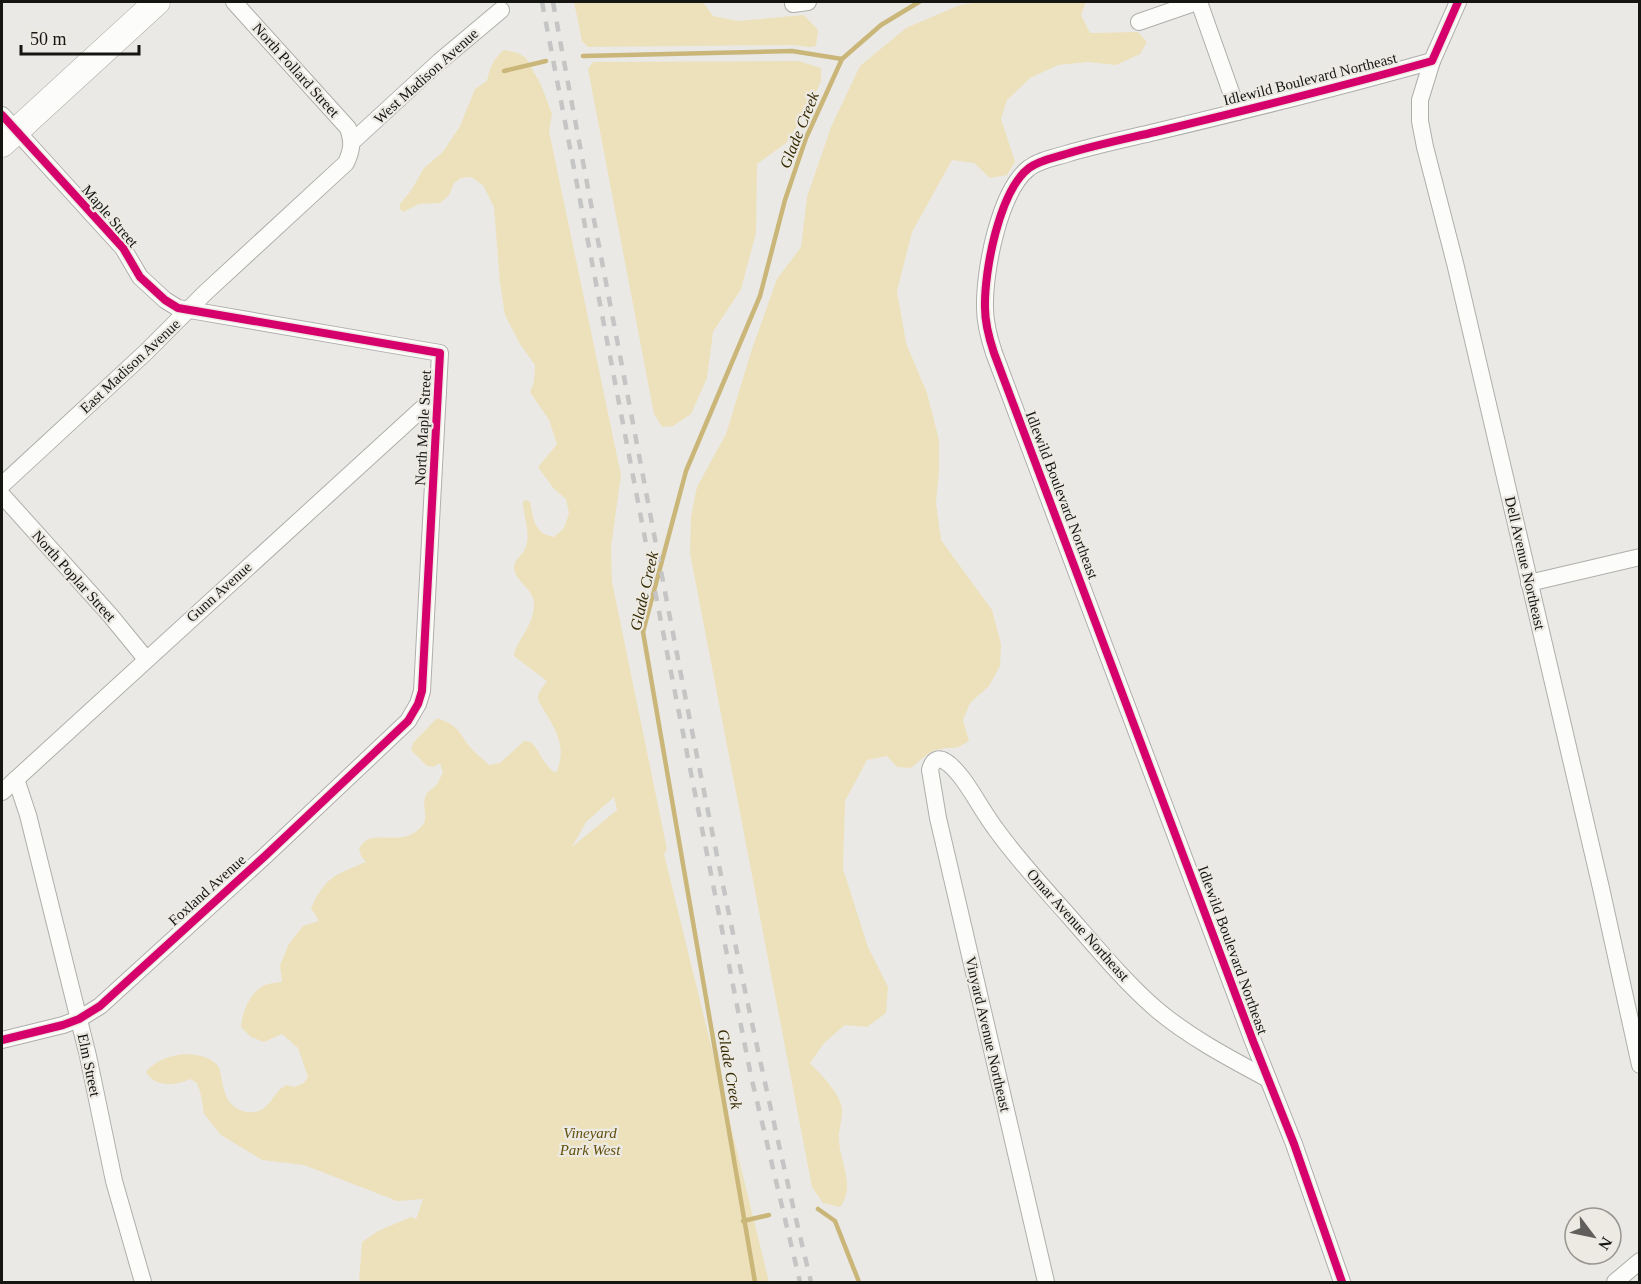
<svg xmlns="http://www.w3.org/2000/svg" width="1641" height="1284" font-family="Georgia,serif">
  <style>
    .green { fill: #ede1bb; fill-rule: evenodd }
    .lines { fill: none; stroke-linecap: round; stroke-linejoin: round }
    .stream { stroke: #c9b678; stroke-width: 4.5 }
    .minor-casing { stroke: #aeaeab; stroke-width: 18 }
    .primary-casing { stroke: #aeaeab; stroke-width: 27 }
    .minor { stroke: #fcfcfb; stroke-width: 16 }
    .primary { stroke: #fcfcfb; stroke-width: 26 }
    .rail { stroke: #c5c5c5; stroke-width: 4.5; stroke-dasharray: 10 10; stroke-linecap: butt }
    .cycleway-casing { stroke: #eceae3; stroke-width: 11 }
    .cycleway { stroke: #d6006c; stroke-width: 8 }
    .labels { text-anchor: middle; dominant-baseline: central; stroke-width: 4.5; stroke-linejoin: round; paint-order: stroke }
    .street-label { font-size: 15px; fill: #151512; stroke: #eceae3 }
    .park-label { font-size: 15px; font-style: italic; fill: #614e0a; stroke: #eceae3 }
    .water-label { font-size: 16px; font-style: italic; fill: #362a04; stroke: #eceae3 }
  </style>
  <rect width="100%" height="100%" fill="#eae9e5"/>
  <g class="green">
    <path d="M574,2H703L713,16L738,21L804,15L818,30L816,46L810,47L791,45L588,47L582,41Z"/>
    <path d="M979,2H1086L1081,15L1090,33L1138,32L1147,42L1140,54L1116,65L1088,62L1058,65L1030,78L1007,100L1001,119L1015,162L1007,175L990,178L974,163L952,160L912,232L897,291L906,343L927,393L939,440V471L936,503L941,540L992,610L1001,644L1000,666L989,686L970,703L963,720L969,741C953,751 957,746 941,749C929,750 920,761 911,768L897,767L887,756L867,760L845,801L843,869L868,947L888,987L886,1013L867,1027L845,1025L824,1043L810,1063C820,1074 840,1093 842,1108C843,1119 838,1130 839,1140C840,1163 856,1187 840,1207L823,1203L812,1187L690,553L691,516L697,487L726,434L752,349L777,279L801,247L807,197L831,127L860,66L906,28L960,5Z"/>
    <path d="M504,50L518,53L526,58L541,85L552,114L549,131L621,475L611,547L612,582L667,849L664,854L769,1282H359L362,1242L378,1231L411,1217L416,1219L423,1199L397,1201L304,1165L262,1160L221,1135L204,1114L201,1095L197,1083L190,1079C176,1086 155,1088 146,1072C161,1052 203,1047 219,1067C224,1085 222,1106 246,1112C252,1113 259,1112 264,1108C273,1101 274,1092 286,1085L294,1087L304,1083L308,1077L298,1048L282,1034L264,1042L251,1037L241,1027C242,1013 249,994 263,986C268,983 276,983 282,982L280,965L289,944L303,926L319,921L311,908C326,876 335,875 366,862L361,856L359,849C361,845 364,841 369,839C388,834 405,845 422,826C429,817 422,808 425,798C426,791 432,790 436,785C439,782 441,776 443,772L440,763L433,767L427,766L411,750L413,743L437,718C459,726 457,730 470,747C475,753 483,759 489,765L500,763L524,741L531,742C540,751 545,768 556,773C567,748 557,732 544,710C542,706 538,702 538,698C538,691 544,686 547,681L514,656C516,640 534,627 534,604C534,589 516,583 514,568C514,559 522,556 525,549C532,534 523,517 523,502L526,500L530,502C533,519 535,534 554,537L564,528L569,513L566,499L554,489L538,467L557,444L549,420L530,392L534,382L535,365L520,344L505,315L500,283L494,207L483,185L471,177L461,178L454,183L449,195L440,203L419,204L403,212L400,209V204L412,189L424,168L443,152L460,126L475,89L487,81C490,67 493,59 504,50ZM614,797L617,810L572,847L586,822Z"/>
    <path d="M798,61L821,68V81L809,108L786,143L757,164L756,233L741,289L713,332L707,378L691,414L673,426L662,427L654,414L588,69L593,62Z"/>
  </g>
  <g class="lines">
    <g class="stream">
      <path d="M583,56L792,51L842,59"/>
      <path d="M504,71L546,61"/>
      <path d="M818,1209L835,1221L859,1282"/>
      <path d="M743,1221L769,1215"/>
      <path d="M755,1282L643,632L686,471L760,296L785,200L806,138L842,59L881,25L919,2"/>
    </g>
    <defs>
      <g id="minor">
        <path d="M1199,2L1238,112"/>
        <path d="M793,4L808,2"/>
        <path d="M1139,22L1197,2"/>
        <path d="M1432,61L1420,100V121L1425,147L1455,263L1601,888L1640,1065"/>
        <path d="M2,115L123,248L140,277L165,300L178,308L440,353L422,691L418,704L408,721L265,856L100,1006L79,1019L63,1025L2,1040"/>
        <path d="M352,142L439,62L501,10"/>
        <path d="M2,485L146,352L206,292L346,163C352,150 353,142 348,128L234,2"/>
        <path d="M2,495L110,615L146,659"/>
        <path d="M1529,583L1640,557"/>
        <path d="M16,779L28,815L88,1056L114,1181L143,1282"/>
        <path d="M2,792L438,394"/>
        <path d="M1046,1282L938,818L930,770C936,746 955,769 962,778C974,794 983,812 995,828C1017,859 1043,887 1068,915C1096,947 1124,981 1156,1009C1189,1037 1229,1058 1268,1079"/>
        <path d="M1342,1282L1294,1144L1253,1041L994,353C989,338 985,324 985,308C984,272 999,191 1029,168C1040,160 1053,158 1066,154C1096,145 1125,139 1155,132C1247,110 1340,87 1432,61L1458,2"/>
        <path d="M1615,1282L1640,1261"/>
      </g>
      <path id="primary" d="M2,144L157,2"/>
    </defs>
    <use href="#minor" class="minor-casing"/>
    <use href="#primary" class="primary-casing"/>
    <use href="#minor" class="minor"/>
    <use href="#primary" class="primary"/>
    <g class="rail">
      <path d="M542,2L662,627L751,1076L800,1282"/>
      <path d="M553,2C583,165 615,328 646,492C696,756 748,1021 811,1282"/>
    </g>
    <defs>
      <g id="cycleway">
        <path d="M2,115L123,248L140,277L165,300L178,308L440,353L422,691L418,704L408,721L265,856L100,1006L79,1019L63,1025L2,1040"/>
        <path d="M1342,1282L1294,1144L1253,1041L994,353C989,338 985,324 985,308C984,272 999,191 1029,168C1040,160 1053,158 1066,154C1096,145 1125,139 1155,132C1247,110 1340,87 1432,61L1458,2"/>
      </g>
    </defs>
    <use href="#cycleway" class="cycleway-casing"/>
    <use href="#cycleway" class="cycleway"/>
  </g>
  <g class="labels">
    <g class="street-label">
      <text transform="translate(296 70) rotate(48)">North Pollard Street</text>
      <text transform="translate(426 76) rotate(-42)">West Madison Avenue</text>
      <text transform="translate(1310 79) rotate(-14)">Idlewild Boulevard Northeast</text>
      <text transform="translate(110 216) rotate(49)">Maple Street</text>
      <text transform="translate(130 366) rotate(-43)">East Madison Avenue</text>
      <text transform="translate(423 428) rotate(-87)">North Maple Street</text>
      <text transform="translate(1062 495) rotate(69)">Idlewild Boulevard Northeast</text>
      <text transform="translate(1525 563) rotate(77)">Dell Avenue Northeast</text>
      <text transform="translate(74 576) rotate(48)">North Poplar Street</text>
      <text transform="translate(219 592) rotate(-42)">Gunn Avenue</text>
      <text transform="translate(207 890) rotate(-42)">Foxland Avenue</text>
      <text transform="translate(1078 925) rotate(48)">Omar Avenue Northeast</text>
      <text transform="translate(1233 950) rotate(70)">Idlewild Boulevard Northeast</text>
      <text transform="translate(988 1034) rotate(77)">Vinyard Avenue Northeast</text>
      <text transform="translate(89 1065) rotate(78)">Elm Street</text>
    </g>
    <g class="park-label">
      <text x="590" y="1133">Vineyard<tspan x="590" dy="17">Park West</tspan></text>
    </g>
    <g class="water-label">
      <text transform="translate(799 130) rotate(-68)">Glade Creek</text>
      <text transform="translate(644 591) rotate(-77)">Glade Creek</text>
      <text transform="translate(730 1069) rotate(80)">Glade Creek</text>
    </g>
  </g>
  <rect width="1641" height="1284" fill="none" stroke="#151512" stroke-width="6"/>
  <g transform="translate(1593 1236) rotate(122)"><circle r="28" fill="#eceae3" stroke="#96958f" stroke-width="1.5"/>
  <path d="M0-4.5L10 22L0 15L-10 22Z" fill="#605f5c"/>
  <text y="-9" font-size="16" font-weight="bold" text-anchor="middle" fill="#151512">N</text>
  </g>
  <path d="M21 45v9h118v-9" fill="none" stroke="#151512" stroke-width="3"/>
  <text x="30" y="45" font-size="18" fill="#151512" stroke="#eceae3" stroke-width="4.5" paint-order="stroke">50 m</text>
</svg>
